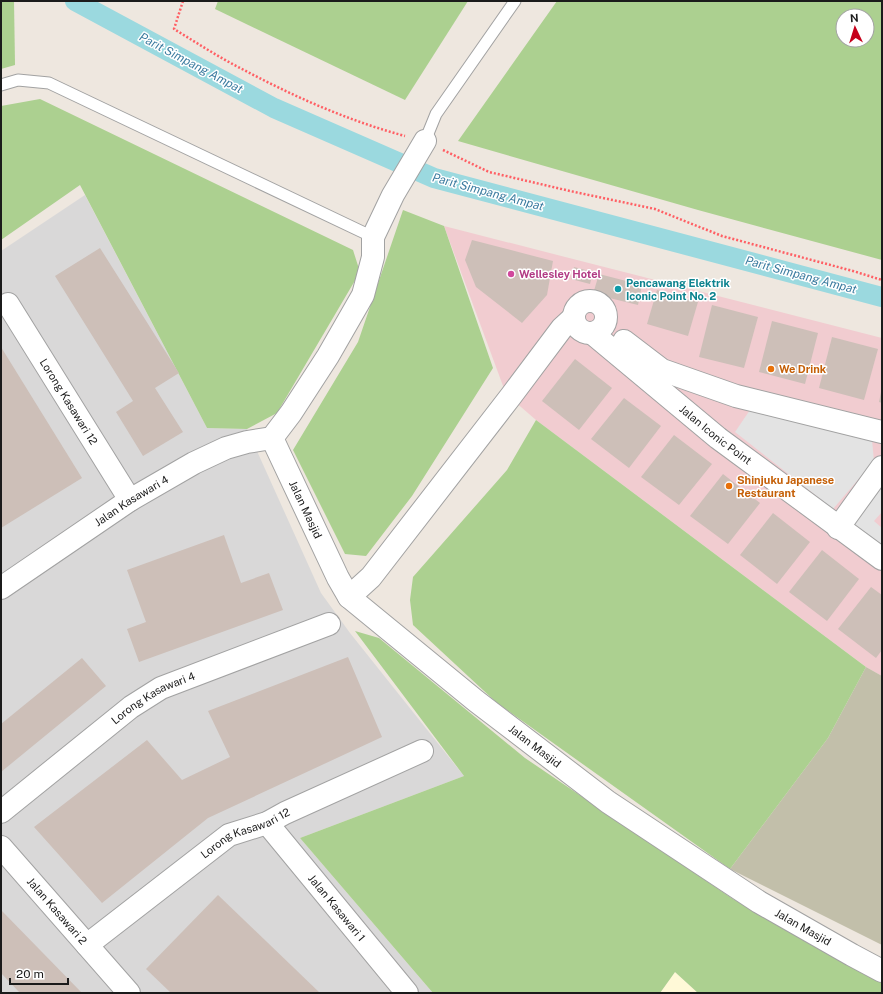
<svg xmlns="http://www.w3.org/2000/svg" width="883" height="994" font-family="'Public Sans',sans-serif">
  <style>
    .residential { fill: #d9d8d8 }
    .commercial { fill: #f1ccd0 }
    .education { fill: #fff9d7 }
    .construction { fill: #c2bfaa }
    .forest { fill: #acd090; fill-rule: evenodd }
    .parking { fill: #e3e3e3 }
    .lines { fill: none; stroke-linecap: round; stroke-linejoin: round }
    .canal { stroke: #9bd9df; stroke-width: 20 }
    .building { fill: #cdbfb8 }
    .service-casing { stroke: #a2a2a2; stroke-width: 13 }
    .minor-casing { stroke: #a2a2a2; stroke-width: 24 }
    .path { stroke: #ff5f64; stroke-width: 2.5; stroke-dasharray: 2 2; stroke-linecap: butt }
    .service { stroke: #fff; stroke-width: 11 }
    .minor { stroke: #fff; stroke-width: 22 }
    .hotel-dot { fill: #d1479c; stroke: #fff; stroke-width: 1.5 }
    .culture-dot { fill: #0f9aa8; stroke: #fff; stroke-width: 1.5 }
    .food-dot { fill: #e8710a; stroke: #fff; stroke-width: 1.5 }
    .labels { text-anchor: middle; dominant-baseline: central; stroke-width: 3; stroke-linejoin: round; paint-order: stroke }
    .hotel-label { font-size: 11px; font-weight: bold; fill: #b23c85; stroke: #fff; text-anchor: start }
    .culture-label { font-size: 11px; font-weight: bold; fill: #0d838f; stroke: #fff; text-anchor: start }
    .food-label { font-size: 11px; font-weight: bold; fill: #c56008; stroke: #fff; text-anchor: start }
    .street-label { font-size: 11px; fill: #1b1b1b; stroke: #fff }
    .water-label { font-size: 12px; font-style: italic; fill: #3c7ca0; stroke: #fff }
  </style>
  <rect width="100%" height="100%" fill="#eee7df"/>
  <path class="residential" d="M85,195L207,428L247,429L321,593L350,633L464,776L300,838L433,993H1V251Z"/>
  <path class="commercial" d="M444,226L882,338V676L866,667L536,420L506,394Z"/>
  <path class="education" d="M675,972L698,993H660Z"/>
  <path class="construction" d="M866,667L882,676V945L730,869L828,738Z"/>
  <g class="forest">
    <path d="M1,1H14L15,65L1,69Z"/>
    <path d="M218,1H468L405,100L215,9Z"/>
    <path d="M557,1H882V260L698,210L458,141ZM843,16H867V40H843Z"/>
    <path d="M40,99L353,250L360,272L277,413L247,429L207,428L80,185L1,240V106Z"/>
    <path d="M403,210L444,226L493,368L412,496L366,556L345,554L293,450L358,342Z"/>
    <path d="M536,420L866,667L828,738L730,869L497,703L413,625L410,600L413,577L507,470Z"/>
    <path d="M355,631L379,638L525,758L733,899L882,983V993H698L675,972L660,993H433L300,838L464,776Z"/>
  </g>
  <g class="parking">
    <path d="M752,407L872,440L874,461L833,509L735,432Z"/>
    <path d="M882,484V512L874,521L882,528V546L852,523Z"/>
  </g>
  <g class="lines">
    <path class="canal" d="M75,1L274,108L434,178L882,297"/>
  </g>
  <g class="building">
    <path d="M472,240L553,261L547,295L522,323L476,287L465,260Z"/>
    <path d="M100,248L179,373L155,388L183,432L143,456L116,412L133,401L55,276Z"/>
    <path d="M574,267L593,272L590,284L571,279Z"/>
    <path d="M599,274L642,285L638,305L593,294Z"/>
    <path d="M657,290L698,302L688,336L647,324Z"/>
    <path d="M712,305L758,317L744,368L699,357Z"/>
    <path d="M772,321L818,333L805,384L759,372Z"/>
    <path d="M832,337L878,349L864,400L819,388Z"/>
    <path d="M1,347L82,478L1,528Z"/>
    <path d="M575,359L612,388L579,430L542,401Z"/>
    <path d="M881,392H882V403L879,402Z"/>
    <path d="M624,398L661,426L629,468L591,439Z"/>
    <path d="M674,435L712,464L679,505L641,477Z"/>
    <path d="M723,474L760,503L728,544L690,516Z"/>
    <path d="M773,513L810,542L777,584L740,555Z"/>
    <path d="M224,535L241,583L269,573L283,610L139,662L127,629L146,622L127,570Z"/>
    <path d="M822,550L859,579L827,621L789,592Z"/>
    <path d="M871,587L882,595V650L876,658L838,629Z"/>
    <path d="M348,657L382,737L208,818L102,903L34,827L147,740L182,780L230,757L208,711Z"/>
    <path d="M82,658L106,686L1,772V724Z"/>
    <path d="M218,895L320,993H171L146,969Z"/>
    <path d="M1,910L82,993H20L1,973Z"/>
  </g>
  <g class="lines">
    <defs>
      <g id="service">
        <path d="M1,85L18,80L49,83L373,237"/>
        <path d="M425,141L436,114L515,1"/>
      </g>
      <g id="minor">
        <circle cx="590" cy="317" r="16"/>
        <path id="s1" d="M8,304L130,500"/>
        <path id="s2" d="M592,333L718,438L882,559"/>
        <path d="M624,341L662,370L736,396L882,432"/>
        <path id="s3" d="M272,438L338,578L349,597L476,701L608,802L759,902L852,955L882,971"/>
        <path d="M272,438L291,413L328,356L363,295L373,257V237L393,195L425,141"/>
        <path d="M838,528L882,467"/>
        <path id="s4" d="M1,588L130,500L194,463L226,448L247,442L272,438"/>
        <path d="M349,597L371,577L511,396L562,328L574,317"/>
        <path id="s5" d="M1,812L131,707L161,688L329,624"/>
        <path id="s6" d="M267,823L407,993"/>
        <path id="s7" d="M1,847L129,993"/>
        <path id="s8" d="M87,945L229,835L267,823L285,813L422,751"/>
      </g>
    </defs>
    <use href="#service" class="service-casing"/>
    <use href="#minor" class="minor-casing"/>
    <g class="path">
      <path d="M183,1L174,29C197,43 220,58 244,70C295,97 349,121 405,136"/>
      <path d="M443,150L489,172L570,191L655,209L722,236L853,271L882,280"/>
    </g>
    <use href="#service" class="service"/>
    <use href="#minor" class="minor"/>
  </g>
  <circle class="hotel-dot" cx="511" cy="274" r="4"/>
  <circle class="culture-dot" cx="618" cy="289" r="4"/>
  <g class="food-dot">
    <circle cx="771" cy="369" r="4"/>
    <circle cx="729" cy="486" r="4"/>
  </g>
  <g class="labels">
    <g class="hotel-label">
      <text x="519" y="274">Wellesley Hotel</text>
    </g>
    <g class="culture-label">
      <text x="626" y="283">Pencawang Elektrik<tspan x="626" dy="13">Iconic Point No. 2</tspan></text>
    </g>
    <g class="food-label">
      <text x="779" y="369">We Drink</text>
      <text x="737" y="480">Shinjuku Japanese<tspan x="737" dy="13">Restaurant</tspan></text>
    </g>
    <g class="street-label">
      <text stroke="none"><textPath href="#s1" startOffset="115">Lorong Kasawari 12</textPath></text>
      <text stroke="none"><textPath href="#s2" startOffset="160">Jalan Iconic Point</textPath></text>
      <text stroke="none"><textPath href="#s4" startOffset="157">Jalan Kasawari 4</textPath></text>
      <text stroke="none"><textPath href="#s3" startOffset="79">Jalan Masjid</textPath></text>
      <text stroke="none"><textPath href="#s5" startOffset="191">Lorong Kasawari 4</textPath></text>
      <text stroke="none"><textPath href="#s3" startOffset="415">Jalan Masjid</textPath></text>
      <text stroke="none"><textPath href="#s8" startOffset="195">Lorong Kasawari 12</textPath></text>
      <text stroke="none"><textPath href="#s6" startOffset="110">Jalan Kasawari 1</textPath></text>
      <text stroke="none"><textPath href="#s7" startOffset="85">Jalan Kasawari 2</textPath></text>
      <text stroke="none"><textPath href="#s3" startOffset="739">Jalan Masjid</textPath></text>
    </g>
    <g class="water-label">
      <text transform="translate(191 63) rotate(28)">Parit Simpang Ampat</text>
      <text transform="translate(488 192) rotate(15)">Parit Simpang Ampat</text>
      <text transform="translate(801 275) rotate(15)">Parit Simpang Ampat</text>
    </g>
  </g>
  <rect width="883" height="994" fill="none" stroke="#1b1b1b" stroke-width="4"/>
  <g transform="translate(855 28) rotate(356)"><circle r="19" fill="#ffffff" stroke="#a4a4a4"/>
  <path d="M0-3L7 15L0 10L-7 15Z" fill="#c6001b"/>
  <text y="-6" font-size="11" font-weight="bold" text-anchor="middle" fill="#1b1b1b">N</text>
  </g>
  <path d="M10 978v6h58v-6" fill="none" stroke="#1b1b1b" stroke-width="2"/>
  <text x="16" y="978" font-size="12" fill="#1b1b1b" stroke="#ffffff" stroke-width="3" paint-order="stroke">20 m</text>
</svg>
